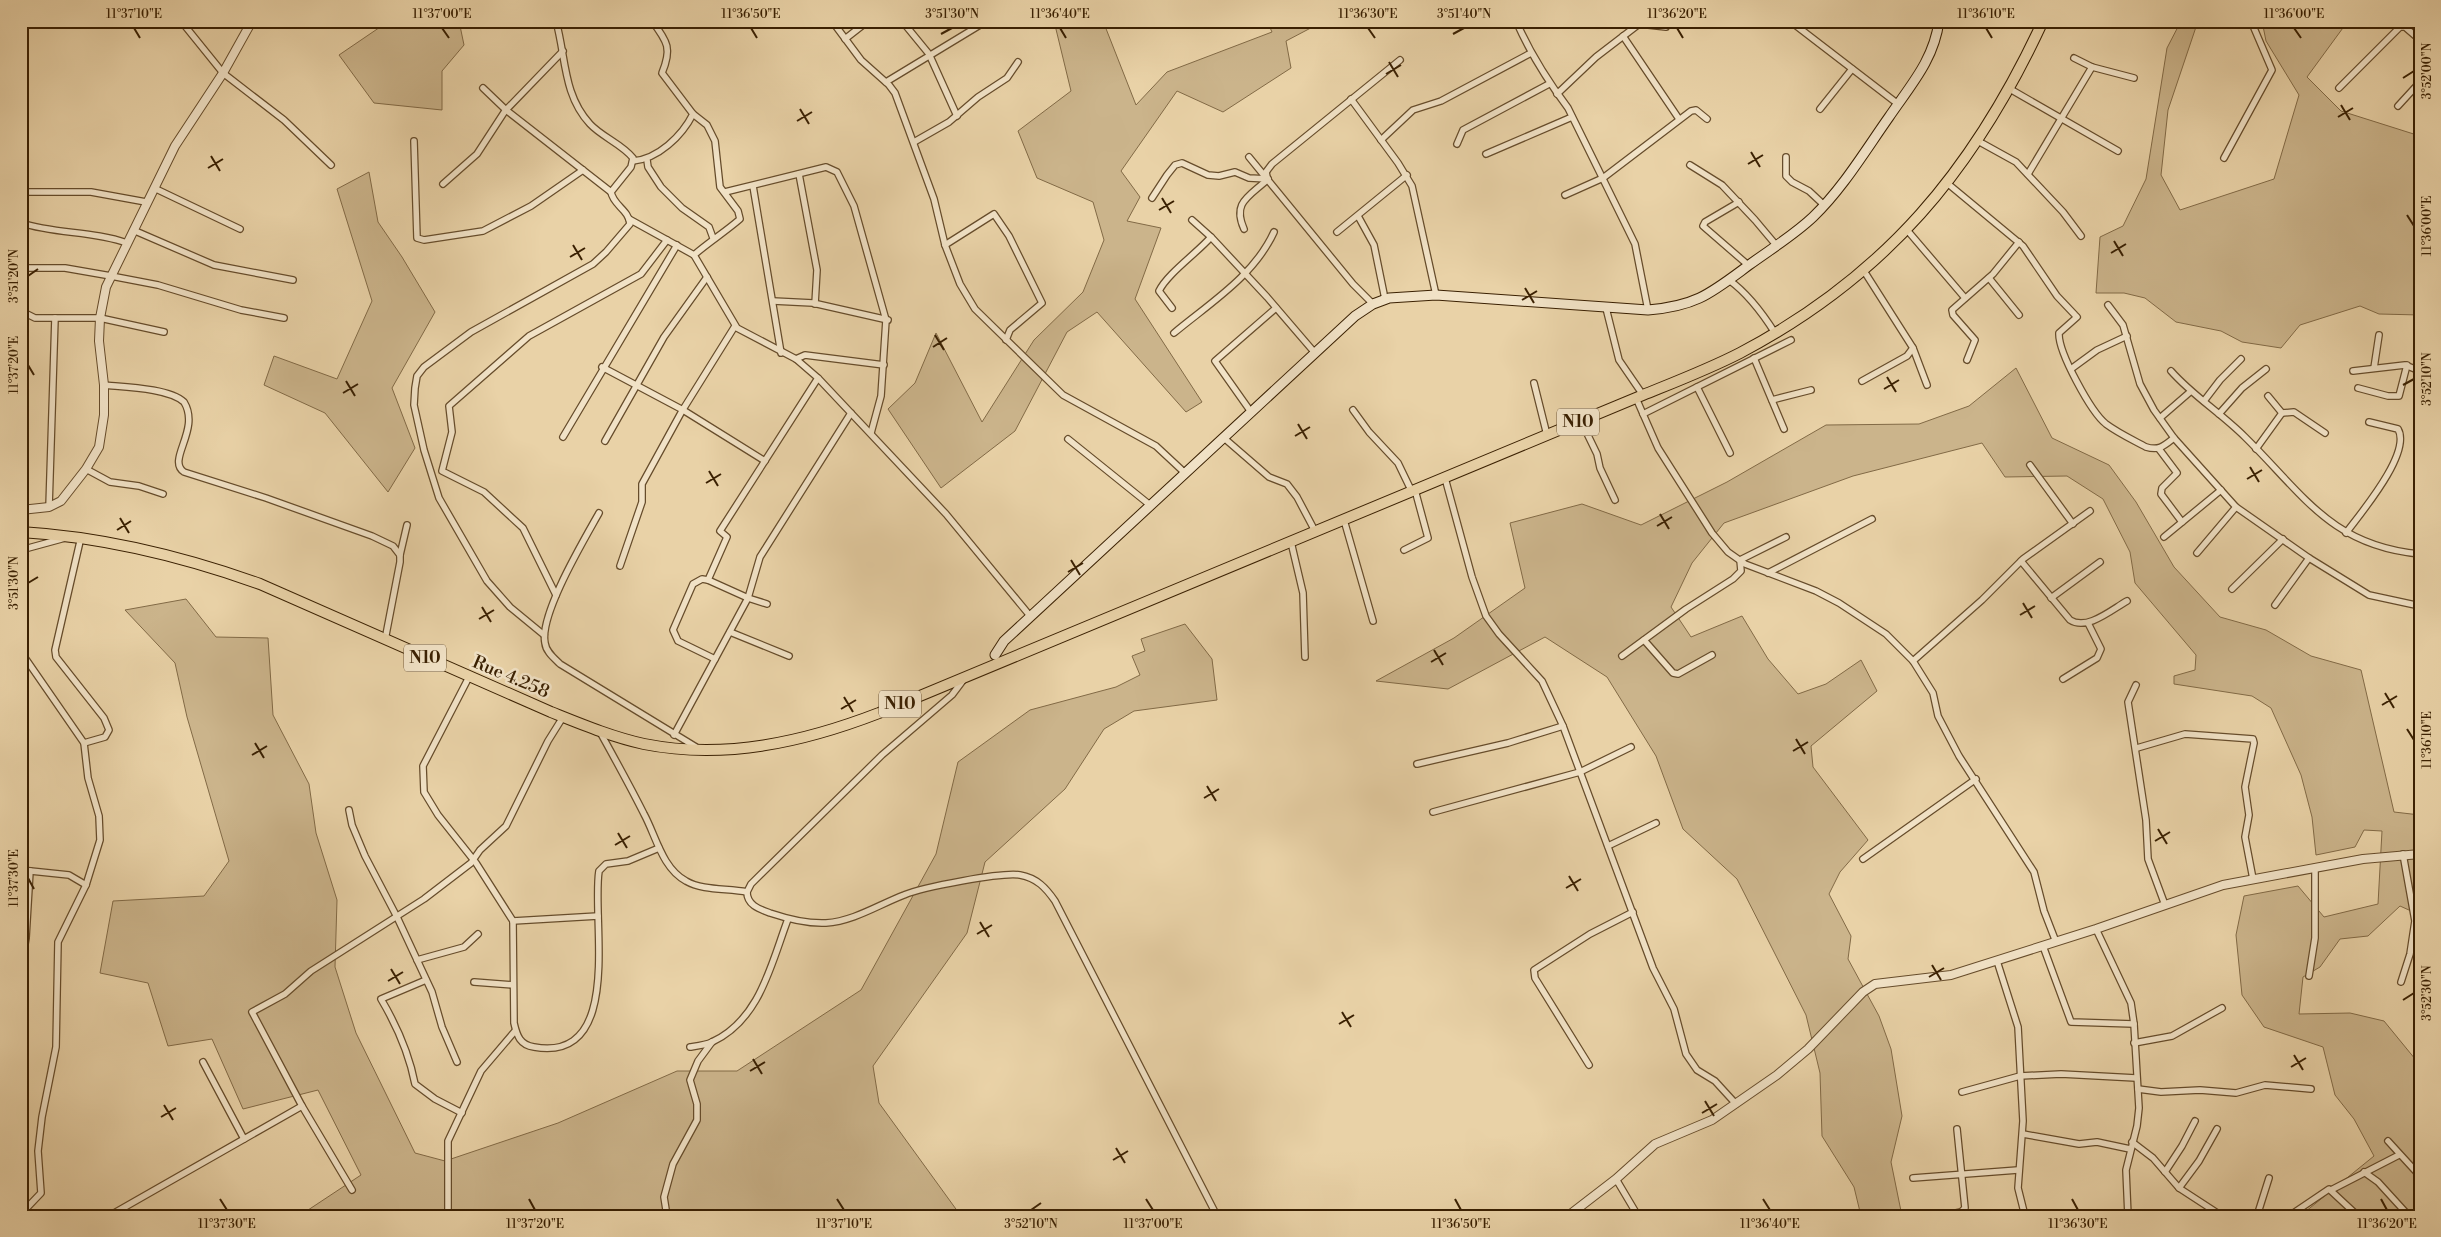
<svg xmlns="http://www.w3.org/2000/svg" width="2441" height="1237" font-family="'Libre Bodoni',serif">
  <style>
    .green { fill: #cbb48b; stroke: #826a46 }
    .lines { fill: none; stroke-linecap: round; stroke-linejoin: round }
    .minor-casing { stroke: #664c2b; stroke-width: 8 }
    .tertiary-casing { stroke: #664c2b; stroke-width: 10 }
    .secondary-casing { stroke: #3a2002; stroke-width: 11 }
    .trunk-casing { stroke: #3a2002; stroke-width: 12 }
    .minor { stroke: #f1e2c6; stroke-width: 5.5 }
    .tertiary { stroke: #f1e2c6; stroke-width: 8 }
    .secondary { stroke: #f1e2c6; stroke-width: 9 }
    .trunk { stroke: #e9d2a7; stroke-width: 10 }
    .ticks { fill: none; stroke: #3a2002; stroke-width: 2 }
    .labels { text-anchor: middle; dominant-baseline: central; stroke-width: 5; stroke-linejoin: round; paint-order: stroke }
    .shield { fill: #f1e2c6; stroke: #715a3d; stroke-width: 1 }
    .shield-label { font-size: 16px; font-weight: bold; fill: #3a2002 }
    .street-label { font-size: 18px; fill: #3a2002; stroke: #f1e2c6 }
    .neatline { fill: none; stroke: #3a2002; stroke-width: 2 }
    .ticks-label { font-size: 12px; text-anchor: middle; fill: #3a2002 }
  </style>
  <rect width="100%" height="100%" fill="#e9d2a7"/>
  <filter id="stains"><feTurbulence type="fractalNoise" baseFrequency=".004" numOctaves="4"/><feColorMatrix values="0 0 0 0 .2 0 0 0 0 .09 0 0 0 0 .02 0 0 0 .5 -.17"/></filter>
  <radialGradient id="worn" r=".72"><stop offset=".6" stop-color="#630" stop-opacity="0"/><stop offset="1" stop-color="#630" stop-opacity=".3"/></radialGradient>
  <g class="green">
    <path d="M389,21H459L464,45L442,71V110L374,103L339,55Z"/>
    <path d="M1054,21H1103L1136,105L1167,72L1272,32L1267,21H1324L1286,41L1291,68L1223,112L1177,91L1121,171L1140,197L1127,221L1161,228L1135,299L1202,402L1186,412L1097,312L1067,332L1015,431L941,488L888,409L915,383L936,333L982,422L1034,340L1083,292L1104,240L1093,202L1037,178L1018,131L1071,91Z"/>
    <path d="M2181,21H2198L2168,110L2161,175L2180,210L2274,179L2299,95L2266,41L2262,21H2348L2307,77L2341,111L2420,136V315L2379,314L2360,306L2300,325L2281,348L2242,342L2221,331L2176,322L2145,298L2124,293H2096L2100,237L2123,226L2146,179L2167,48Z"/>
    <path d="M369,172L378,222L402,257L435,312L392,388L415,448L388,492L325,413L264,385L274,356L337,379L372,301L337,189Z"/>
    <path d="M2016,368L2052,438L2109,465L2136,502L2174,567L2220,617L2266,630L2311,656L2361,670L2394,812L2420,815V915L2400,906L2368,936L2340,939L2320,967L2303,977L2299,1014L2350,1013L2384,1021L2420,1065V1216H2300L2374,1156L2354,1119L2335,1095L2323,1047L2264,1027L2242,995L2236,935L2244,896L2298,886L2324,917L2378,904L2382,831L2364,830L2355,847L2316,855L2312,817L2301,775L2271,708L2252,696L2174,684V676L2195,670L2196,655L2135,583L2130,552L2103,499L2067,476L2005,477L1982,443L1853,476L1724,523L1692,563L1671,607L1691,637L1742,616L1768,659L1798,694L1826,684L1861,660L1877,691L1811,746L1813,767L1868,840L1840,872L1829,894L1851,936L1848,959L1879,1016L1891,1049L1902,1116L1891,1162L1902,1216H1861L1854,1187L1822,1136L1820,1073L1806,1015L1737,879L1683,829L1656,756L1607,677L1545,637L1448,689L1376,681L1454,638L1525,588L1510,523L1582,504L1641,525L1727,482L1826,425L1919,424L1969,406Z"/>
    <path d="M186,599L216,637L268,638L273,715L309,784L316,833L337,900L335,967L356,1033L415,1153L445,1161L558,1123L677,1071H737L861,990L936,854L958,762L1030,710L1116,687L1140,675L1132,656L1145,651L1141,639L1185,624L1212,659L1217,700L1134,711L1104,729L1065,789L985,862L967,933L873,1066L879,1103L961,1216H299L361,1175L318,1090L243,1109L212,1039L168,1046L148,983L100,973L113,901L204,896L229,861L187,717L175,663L125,610Z"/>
  </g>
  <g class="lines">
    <defs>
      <g id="minor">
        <path d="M47,21L71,23L72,21"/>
        <path d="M181,21L223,73L284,120L331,165"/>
        <path d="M832,21L861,60L889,85L895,93L934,199L945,245L960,284L975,309L1063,395L1156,446L1185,473"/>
        <path d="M902,21L929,54L957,116"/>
        <path d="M1516,21C1530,53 1547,80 1568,108L1635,244L1648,310"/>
        <path d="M1790,21L1898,104"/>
        <path d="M71,23L115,21"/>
        <path d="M1623,36L1679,119"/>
        <path d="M845,39L868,21"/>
        <path d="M2074,58L2092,67L2134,78"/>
        <path d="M886,82L980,25"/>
        <path d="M483,88L506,110L611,192"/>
        <path d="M2339,88L2400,27H2405L2420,40"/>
        <path d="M2010,89L2118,151"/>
        <path d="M1557,94L1596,57L1639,24L1666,27"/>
        <path d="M1351,99L1398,163L1412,186L1436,295"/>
        <path d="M2398,106L2420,82"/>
        <path d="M1820,109L1852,69"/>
        <path d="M693,114L707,125L715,141L720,187L738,211L740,219C725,232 709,242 694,255"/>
        <path d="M1381,140L1413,110L1441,101L1531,53"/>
        <path d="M414,141L417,238L424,240L483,231L531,206L583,170"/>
        <path d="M1978,141L2016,162L2063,212L2081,236"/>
        <path d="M914,142L949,122L978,97L1007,78L1018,62"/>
        <path d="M1457,144L1463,130L1549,84"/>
        <path d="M1486,154L1572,117"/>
        <path d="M1249,157L1353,284L1373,304"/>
        <path d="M1786,157V176L1792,182L1809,191L1824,205"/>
        <path d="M2224,158L2272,70L2251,21"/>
        <path d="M647,160L648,167L661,187L682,208L709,227L713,238"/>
        <path d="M633,161C658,159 682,136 693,114L662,73C672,49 668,42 652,21"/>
        <path d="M1690,165L1722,185L1755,220L1776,245"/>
        <path d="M799,174L817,270L815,304"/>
        <path d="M2028,174L2092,67"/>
        <path d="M1267,177L1266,172L1272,164L1400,60"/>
        <path d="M1947,183L2023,246L2057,296L2075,315L2077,317L2059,333C2058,352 2091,412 2106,424C2118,433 2133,440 2146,447C2159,451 2164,446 2174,438"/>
        <path d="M443,184L477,154L505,111L563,51"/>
        <path d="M753,186L781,353"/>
        <path d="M154,188L240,229"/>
        <path d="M21,192H91L146,202"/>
        <path d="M725,192L826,167L837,172L854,206L886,320L881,396L871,433"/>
        <path d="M1565,195L1603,178L1691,111L1696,110L1707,119"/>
        <path d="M1152,198L1167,175L1175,165L1182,163L1208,175L1219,176L1235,172L1249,178L1268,179"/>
        <path d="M1739,202L1705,222L1703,226L1748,265"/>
        <path d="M1358,216L1374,245L1385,299"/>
        <path d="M629,219L694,255L737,328L796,359L818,378L946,514L1031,617"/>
        <path d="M1192,220L1211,237L1267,297L1315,353"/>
        <path d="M21,223C56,234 93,231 127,243"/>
        <path d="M1244,229C1232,202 1249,197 1268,179"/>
        <path d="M133,230L214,265L293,280"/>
        <path d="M1907,230L1965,298"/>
        <path d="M1337,232L1407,175"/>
        <path d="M945,245L994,214L1009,236L1042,303L1010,330L1006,340"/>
        <path d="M21,268H65L111,276L158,285L241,310L284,318"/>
        <path d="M21,269L22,304L25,313L35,318H100L164,332"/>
        <path d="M1989,278L2019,315"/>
        <path d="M1729,280C1747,293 1763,314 1775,333"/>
        <path d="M773,301L813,303L888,320"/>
        <path d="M2108,305L2123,325L2140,384L2154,410L2174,438L2236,507L2309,558L2369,595L2420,606"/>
        <path d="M1172,308L1159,291C1167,274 1197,253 1211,237"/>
        <path d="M1606,308L1619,360L1643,395"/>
        <path d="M1174,333C1210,303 1254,276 1274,232"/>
        <path d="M1913,348L1927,385"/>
        <path d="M1754,358L1784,429"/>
        <path d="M796,359L805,355L884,365"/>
        <path d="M1967,360L1975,340L1953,315L1952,310L1993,274L2019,242"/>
        <path d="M602,367L683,410L765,461"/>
        <path d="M2374,368L2379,335"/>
        <path d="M2071,369L2097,350L2127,336"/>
        <path d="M2171,371C2193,396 2221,413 2245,437C2303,494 2331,546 2420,554"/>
        <path d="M2353,371L2405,365L2420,371"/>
        <path d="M1862,381L1907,356L1913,348L1864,271"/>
        <path d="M1534,383L1547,435"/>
        <path d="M104,385C124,387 169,388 184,402C201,430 166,460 184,472L266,498L372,536L393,546L400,555V562L385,640"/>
        <path d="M1697,387L1730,453"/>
        <path d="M2358,388L2388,396H2399L2407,365"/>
        <path d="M1636,398L1658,448L1712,533L1728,552L1745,564L1816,591L1839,603L1886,634L1913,661L1933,693L1938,716L1959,756L2034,872L2044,911L2056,942"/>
        <path d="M1772,400L1811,390"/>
        <path d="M2204,401L2220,380L2241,359"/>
        <path d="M1353,410L1369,432L1398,463L1412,492"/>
        <path d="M1251,412L1215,361L1276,308"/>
        <path d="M2282,413L2294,412L2325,433"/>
        <path d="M1643,414L1791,340"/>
        <path d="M2219,414L2242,388L2266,369"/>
        <path d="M2160,418L2190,392"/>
        <path d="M1581,421L1597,454L1600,468L1615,500"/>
        <path d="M563,437L677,245"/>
        <path d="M1224,438L1269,477L1287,484L1297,497L1315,531"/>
        <path d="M1068,439L1150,505"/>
        <path d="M605,441L664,337L707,277"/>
        <path d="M2159,449L2177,473L2162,488L2161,494L2182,522"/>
        <path d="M2256,449L2282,413L2268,396"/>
        <path d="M2030,465L2073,524"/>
        <path d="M86,469L110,482L139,486L163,494"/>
        <path d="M1445,478L1472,577L1486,616L1499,634L1542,681L1563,726L1653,968L1674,1009L1686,1054L1697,1070L1715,1081L1736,1104"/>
        <path d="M49,507L55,318"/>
        <path d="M599,513C584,540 539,615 545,643C546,652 554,658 560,664L696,747"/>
        <path d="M1344,520L1373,621"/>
        <path d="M2346,533C2360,514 2412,453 2398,429L2369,422"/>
        <path d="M81,537L55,650L56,657L104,718L109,730L105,737L84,743"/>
        <path d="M2164,537L2221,490"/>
        <path d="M1291,542L1303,593L1305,657"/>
        <path d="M21,550L65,538"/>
        <path d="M1404,550L1428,538L1415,490"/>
        <path d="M2197,553L2236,507"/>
        <path d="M400,555L407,525"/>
        <path d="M2021,561L2070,620C2087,631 2111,610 2127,601"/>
        <path d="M620,566L642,502V484L682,411L735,326"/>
        <path d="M1768,573L1872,519"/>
        <path d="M708,580L727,537L720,531L818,378"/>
        <path d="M2232,589L2283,539"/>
        <path d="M556,595L523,528L484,492L442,471L452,432L449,406L529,336L641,274L667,240"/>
        <path d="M2051,598L2100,562"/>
        <path d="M2275,605L2309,558"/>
        <path d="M730,632L789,656"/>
        <path d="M544,635L510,607L487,581L439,498L424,450L414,405L415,388L417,376L424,367L471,332L593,264L606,252L630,224C629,210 613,205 611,192L631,167L633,158C622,144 602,137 590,124C563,95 566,57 556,21"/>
        <path d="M1644,640L1673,673L1678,674L1712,655"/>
        <path d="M21,652L84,743L88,778L99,816L100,840L86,885L58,942L56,1047L42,1117L38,1151L41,1193L21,1214"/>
        <path d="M1622,656L1686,609L1733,579L1741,571L1740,560L1786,537"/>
        <path d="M715,659L678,641L673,630L693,584L702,579L708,580L748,598L767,604"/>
        <path d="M1913,661L1982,600L2023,559L2090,511"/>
        <path d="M469,677L423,766L424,792L438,815L476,863L513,921L514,1023C517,1036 520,1045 534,1047C625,1063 591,919 599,871L606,864L628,861L659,848"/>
        <path d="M964,679L952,695L882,755L751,884L747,892C747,905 759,909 770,913C788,919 806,924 826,923C854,921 878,905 904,895C923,887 1002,872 1020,875C1037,878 1046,888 1055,901L1217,1216"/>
        <path d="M2063,679L2097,658L2101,649L2088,623"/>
        <path d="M2136,685L2128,702L2146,820L2148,859L2165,905"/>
        <path d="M600,732C615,759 630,786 644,814C656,836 662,868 686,881C703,891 728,888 747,892"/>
        <path d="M674,735L748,598L760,557L851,413"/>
        <path d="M2137,748L2185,734L2253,739L2254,743L2245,787L2249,815L2245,837L2253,879"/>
        <path d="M1417,764L1508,743L1563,726"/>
        <path d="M349,810L352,825L365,856L397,917L432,992L442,1027L457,1062"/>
        <path d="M1433,812L1580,772L1631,747"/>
        <path d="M1608,846L1656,823"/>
        <path d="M1863,859L1976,779"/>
        <path d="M21,870L69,875L86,885"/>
        <path d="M513,921L598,916"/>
        <path d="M2096,929L2131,1003L2134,1024L2139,1108L2137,1126L2126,1170L2128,1216"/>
        <path d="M2043,946L2071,1022L2134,1024"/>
        <path d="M417,960L464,947L478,934"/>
        <path d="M1997,961L2018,1027L2023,1121L2018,1188L2025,1216"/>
        <path d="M21,967L26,938L30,871"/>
        <path d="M2309,976L2315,938V869"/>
        <path d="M426,980L381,999C397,1026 409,1053 415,1084L435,1099L462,1113"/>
        <path d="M474,982L513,985"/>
        <path d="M2401,982L2410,954L2415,921L2403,854"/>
        <path d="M2134,1043L2172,1036L2222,1008"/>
        <path d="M690,1047C697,1046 706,1045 712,1042C760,1020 771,964 788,919"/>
        <path d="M203,1062L244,1139"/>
        <path d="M1589,1065L1535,978L1534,970L1590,934L1633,912"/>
        <path d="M2138,1089L2161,1092L2200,1090L2236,1093L2265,1085L2311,1089"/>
        <path d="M1962,1092L2020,1076L2061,1074L2136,1078"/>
        <path d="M2023,1134L2079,1144L2097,1142L2130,1149"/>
        <path d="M2388,1141L2420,1176"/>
        <path d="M2132,1142L2153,1158L2179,1188L2222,1216"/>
        <path d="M2165,1172L2182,1146L2195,1121"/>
        <path d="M2364,1172L2378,1182L2409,1216"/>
        <path d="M1913,1178L2018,1170"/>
        <path d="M1616,1179L1638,1216"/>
        <path d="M2179,1188L2199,1161L2217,1129"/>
        <path d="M352,1190L302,1106L252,1012L285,994L311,971L424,899L471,863L480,850L506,826L548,741L563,717"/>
        <path d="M2331,1190L2399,1155"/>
        <path d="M109,1216L302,1106"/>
        <path d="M448,1216V1141L481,1071L515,1031"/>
        <path d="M667,1216L664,1197L673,1164L697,1120V1104L690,1080L698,1061L712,1042"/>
        <path d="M1941,1216L1961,1212L1965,1208L1957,1129"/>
        <path d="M2257,1216L2269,1178"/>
        <path d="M2289,1216L2329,1189L2358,1216"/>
      </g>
      <g id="tertiary">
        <path d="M21,510L49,507L61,501L86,469L99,447L104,415V385L99,341L100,318L106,287L175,146L223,73L252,21"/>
        <path d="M1568,1216L1616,1179L1655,1144L1712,1120L1777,1075L1808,1049L1863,992L1875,984L1951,975L2096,929L2223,885L2363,859L2420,854"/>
      </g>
      <path id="secondary" d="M995,655L1004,641L1355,316L1373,304L1389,298L1436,295L1648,310C1697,306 1711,293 1749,265C1771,249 1794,235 1813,217C1843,188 1865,151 1889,117C1910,86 1934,60 1939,21"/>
      <path id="trunk" d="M21,532C104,537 182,556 260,584L551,712C581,724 612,737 644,744C725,760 804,742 879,713L1643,395C1675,382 1709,369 1740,353C1886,276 1974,170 2043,21"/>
    </defs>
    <use href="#minor" class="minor-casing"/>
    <use href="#tertiary" class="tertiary-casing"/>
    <use href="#secondary" class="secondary-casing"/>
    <use href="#trunk" class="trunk-casing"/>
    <use href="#minor" class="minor"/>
    <use href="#tertiary" class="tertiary"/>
    <use href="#secondary" class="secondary"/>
    <use href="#trunk" class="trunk"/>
  </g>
  <path class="ticks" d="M134,28L140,38M442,28L449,38M751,28L757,38M1060,28L1066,38M1368,28L1375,38M1677,28L1683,38M1986,28L1992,38M2294,28L2301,38M941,34L952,28M1453,34L1464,28M1389,62L1398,77M1386,74L1401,65M2403,78L2414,71M2341,105L2350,120M800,109L809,124M2338,117L2353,108M797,121L812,112M1751,152L1760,167M211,156L220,171M1748,164L1763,155M208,168L223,159M1162,198L1171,213M1159,210L1174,201M2407,215L2414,226M2114,241L2123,256M573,245L582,260M2111,253L2126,244M570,257L585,248M28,276L38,269M1525,288L1534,303M1522,300L1537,291M935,335L944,350M933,347L947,338M28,365L34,375M1887,377L1896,392M346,381L355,396M2403,385L2414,379M1884,389L1899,380M343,393L358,384M1298,424L1307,439M1295,436L1310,427M2250,467L2259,482M709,471L718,486M2247,479L2262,470M706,483L721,474M1660,514L1669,529M120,518L129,533M1657,526L1672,517M117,530L131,521M1071,560L1080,575M1068,572L1083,563M28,583L38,577M2023,603L2032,618M482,607L491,622M2020,615L2035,606M479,619L494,610M1434,650L1443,665M1431,662L1446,653M2385,693L2394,708M844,697L853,712M2382,705L2397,696M841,709L856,700M2407,729L2414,740M1796,739L1805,754M255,743L264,758M1793,751L1808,742M252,755L267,746M1207,786L1216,801M1204,798L1219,789M2158,829L2167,844M618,833L627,848M2155,841L2170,832M615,845L630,836M1569,876L1578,891M28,878L34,889M1566,888L1581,879M980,922L989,937M977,934L992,925M1932,965L1941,980M391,969L400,984M1929,977L1944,968M388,981L403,972M2403,1000L2414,993M1342,1012L1351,1027M1339,1024L1354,1015M2294,1055L2303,1070M753,1059L762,1074M2291,1067L2306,1058M750,1071L765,1062M1705,1101L1714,1116M164,1105L173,1120M1702,1113L1717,1104M161,1117L176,1108M1116,1148L1125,1163M1113,1160L1128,1151M220,1199L227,1210M529,1199L535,1210M837,1199L844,1210M1146,1199L1153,1210M1455,1199L1461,1210M1763,1199L1770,1210M2072,1199L2078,1210M2381,1199L2387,1210M1031,1210L1041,1203"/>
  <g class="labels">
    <g class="shield">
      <rect x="1557" y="408.5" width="42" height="27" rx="4"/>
      <rect x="404" y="644.5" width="42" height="27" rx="4"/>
      <rect x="879" y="690.5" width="42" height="27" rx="4"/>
    </g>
    <g class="shield-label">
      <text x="1578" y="422">N10</text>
      <text x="425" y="658">N10</text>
      <text x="900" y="704">N10</text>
    </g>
    <g class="street-label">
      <text transform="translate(511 677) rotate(23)">Rue 4.258</text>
    </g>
  </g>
  <rect width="2441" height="1237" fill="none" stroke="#e9d2a7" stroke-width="55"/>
  <rect x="28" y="28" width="2386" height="1182" class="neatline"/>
  <g class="ticks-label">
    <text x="134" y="18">11°37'10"E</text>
    <text x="442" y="18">11°37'00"E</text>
    <text x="751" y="18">11°36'50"E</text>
    <text x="952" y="18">3°51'30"N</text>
    <text x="1060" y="18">11°36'40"E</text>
    <text x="1368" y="18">11°36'30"E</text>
    <text x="1464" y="18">3°51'40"N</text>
    <text x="1677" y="18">11°36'20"E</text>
    <text x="1986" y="18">11°36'10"E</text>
    <text x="2294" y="18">11°36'00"E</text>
    <text transform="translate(2427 71) rotate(-90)" y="4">3°52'00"N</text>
    <text transform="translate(2427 226) rotate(-90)" y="4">11°36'00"E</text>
    <text transform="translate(14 276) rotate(-90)" y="4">3°51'20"N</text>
    <text transform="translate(14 365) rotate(-90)" y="4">11°37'20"E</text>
    <text transform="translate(2427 379) rotate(-90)" y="4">3°52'10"N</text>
    <text transform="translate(14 583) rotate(-90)" y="4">3°51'30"N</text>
    <text transform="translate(2427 740) rotate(-90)" y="4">11°36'10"E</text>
    <text transform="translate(14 878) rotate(-90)" y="4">11°37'30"E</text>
    <text transform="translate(2427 993) rotate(-90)" y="4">3°52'30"N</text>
    <text x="227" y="1228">11°37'30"E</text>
    <text x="535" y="1228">11°37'20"E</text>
    <text x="844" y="1228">11°37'10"E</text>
    <text x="1031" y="1228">3°52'10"N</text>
    <text x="1153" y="1228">11°37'00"E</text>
    <text x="1461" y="1228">11°36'50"E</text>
    <text x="1770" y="1228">11°36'40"E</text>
    <text x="2078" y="1228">11°36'30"E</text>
    <text x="2387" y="1228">11°36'20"E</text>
  </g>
  <rect width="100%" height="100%" filter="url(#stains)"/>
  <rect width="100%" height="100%" fill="url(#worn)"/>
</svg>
